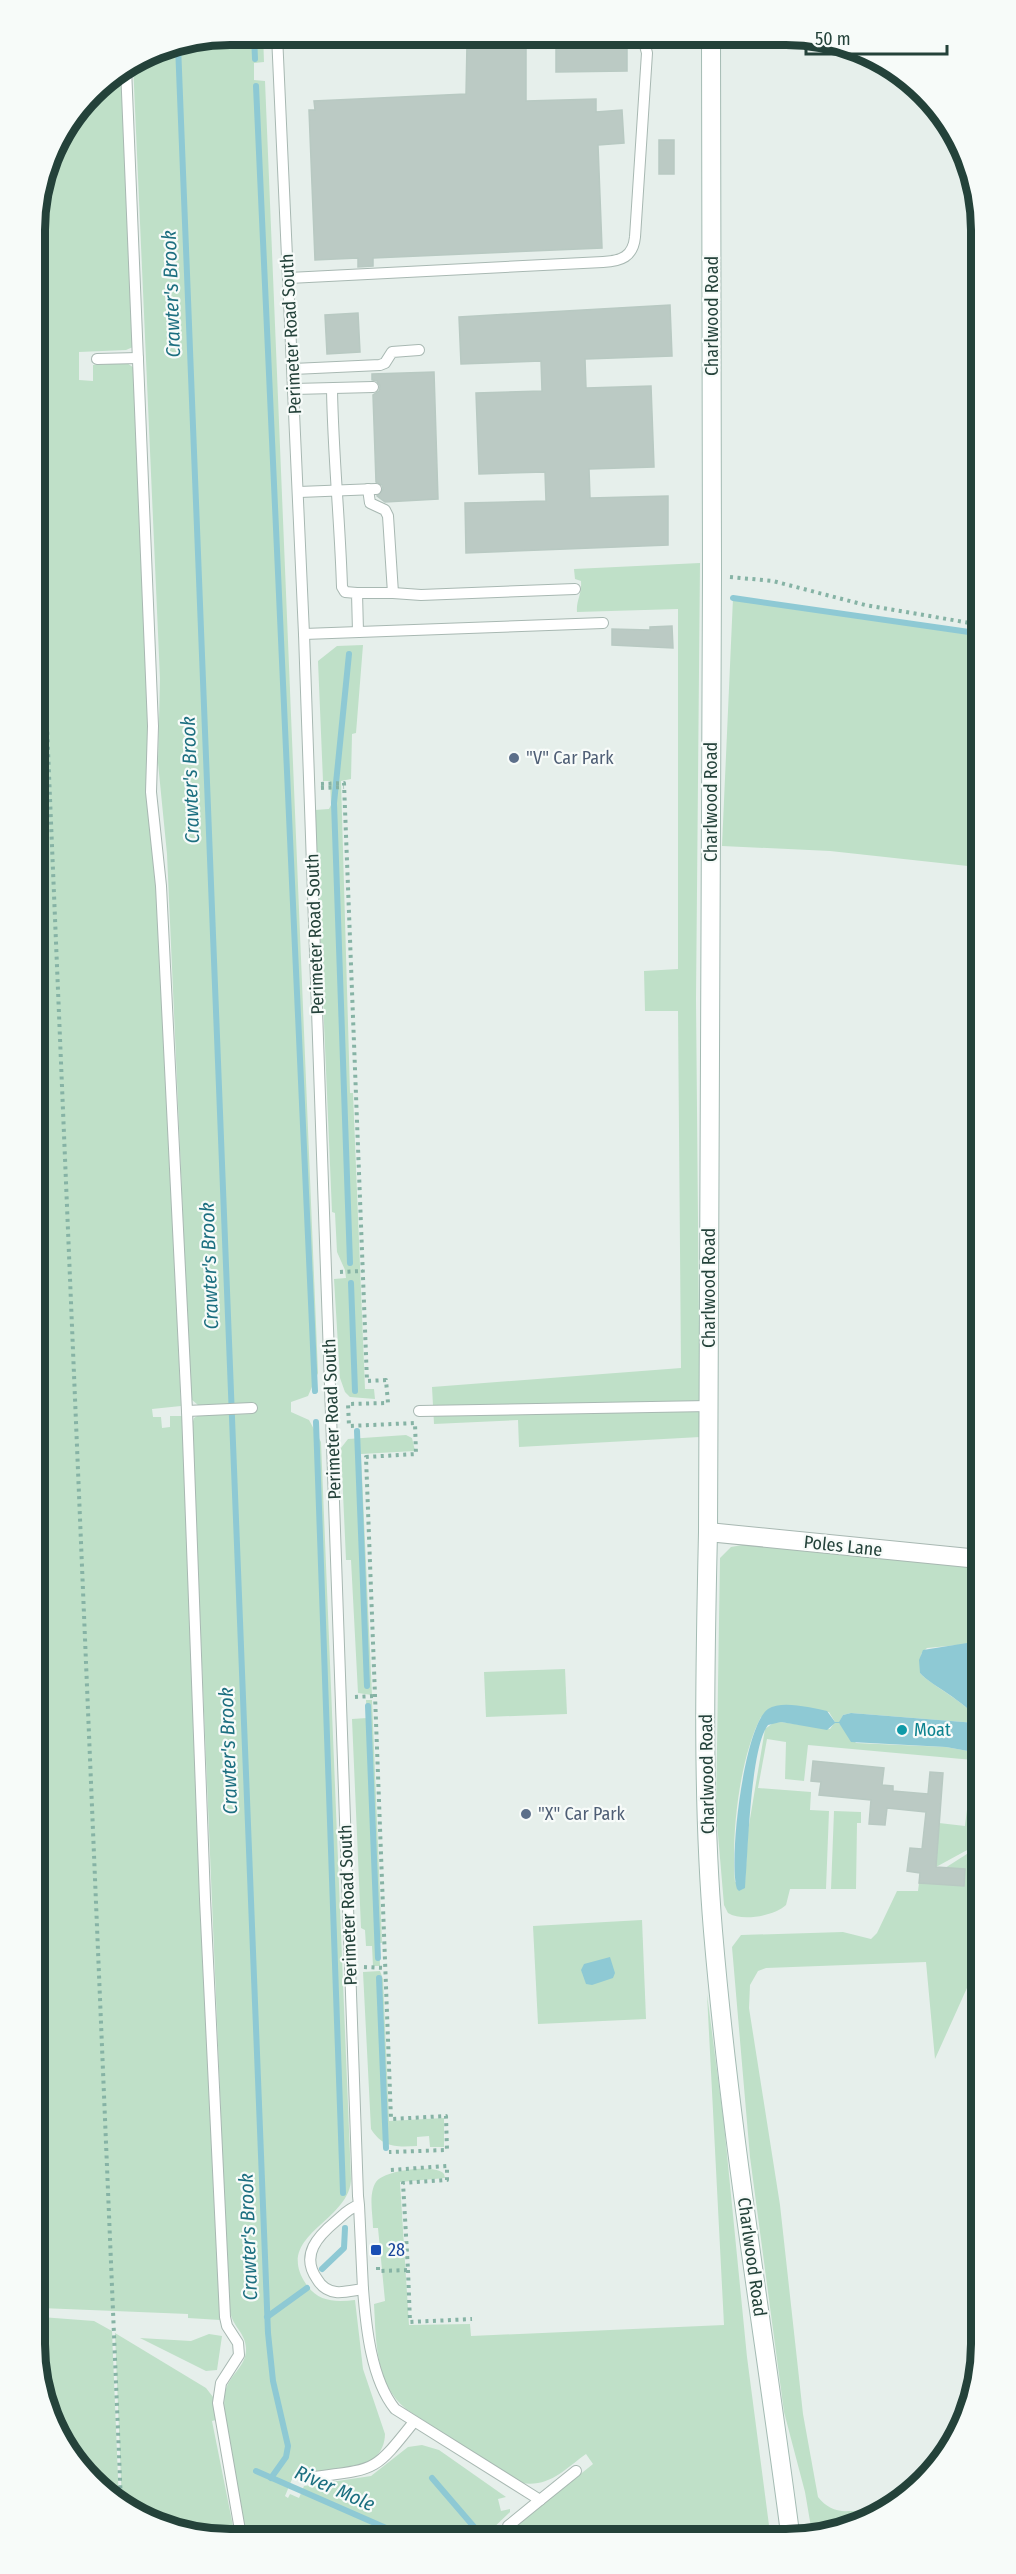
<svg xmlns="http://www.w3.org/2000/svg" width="1016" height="2574" font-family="'Fira Sans Condensed',sans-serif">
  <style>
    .green { fill: #bfe0c8; fill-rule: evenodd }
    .water { fill: #8ec9d4 }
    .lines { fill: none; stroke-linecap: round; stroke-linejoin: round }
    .stream { stroke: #8ec9d4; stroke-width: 6 }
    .building { fill: #bbcac4; stroke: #b8c9c2; stroke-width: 1.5 }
    .lane-casing { stroke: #a8b8b2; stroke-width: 12 }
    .street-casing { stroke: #a8b8b2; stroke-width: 20 }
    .secondary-casing { stroke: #a4bbb3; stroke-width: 20 }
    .path { stroke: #86b3a5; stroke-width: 4; stroke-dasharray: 3 4.5; stroke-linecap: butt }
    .lane { stroke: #fff; stroke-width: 10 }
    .street { stroke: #fff; stroke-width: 18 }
    .secondary { stroke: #fff; stroke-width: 18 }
    .service-dot { fill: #5c6f8a; stroke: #f7fbf9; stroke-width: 2 }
    .culture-dot { fill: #0f9aa8; stroke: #f7fbf9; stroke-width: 2 }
    .transit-dot { fill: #1a4fb4; stroke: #f7fbf9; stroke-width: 2 }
    .labels { text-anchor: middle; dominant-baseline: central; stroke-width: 4.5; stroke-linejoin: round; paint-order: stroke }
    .street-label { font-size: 18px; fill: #24423a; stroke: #f7fbf9 }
    .service-label { font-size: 18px; fill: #4e5e75; stroke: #f7fbf9; text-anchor: start }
    .culture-label { font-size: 18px; fill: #0d838f; stroke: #f7fbf9; text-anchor: start }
    .transit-label { font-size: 18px; fill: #164399; stroke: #f7fbf9; text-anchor: start }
    .water-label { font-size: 20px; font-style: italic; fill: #1c6f80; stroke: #f7fbf9 }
    .rim { fill: none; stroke: #24423a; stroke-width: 8 }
  </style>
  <rect width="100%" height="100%" fill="#e6efeb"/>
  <g class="green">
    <path d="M230,35H263L264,62L254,63V80L265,81L318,1373L308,1396L291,1402V1412L309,1420L321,1442L351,2179C350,2222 273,2235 306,2284C318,2302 335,2302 355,2300L363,2369L385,2434C384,2474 331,2471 302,2475L295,2472L285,2496L288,2498L290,2494L299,2498L304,2486L371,2476L408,2447L422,2445L439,2450L506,2497L498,2499L501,2511L510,2509V2512L487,2534L246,2536C239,2498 220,2428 225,2393C228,2375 247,2367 246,2348C245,2331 232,2328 229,2307L192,1425L194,1418L199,1415L252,1414V1403L198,1405L191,1399L167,854L158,763L160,679L133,63L156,49Z"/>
    <path d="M123,70L133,347L126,350L79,352V380L93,381V365L127,363L134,368L181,1406L152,1409L153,1417H161L162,1428L170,1427V1416H182L220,2320L188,2318V2314L41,2308L35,217L55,144L101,83Z"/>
    <path d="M700,563L696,999L700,1437L519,1447L518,1420L434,1424L432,1387L681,1368L678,1011H645L644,971L678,969V609L577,612C576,600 582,595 581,581L575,579L574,569Z"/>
    <path d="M733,598L976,633L977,867L830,851L722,846Z"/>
    <path d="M363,645L356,733L352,734L351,779L341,781L350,1093H353L365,1389H374L375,1399L350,1397L345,1392L340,1378L334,1279L346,1278L345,1270L337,1252L335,1213L332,1212L315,810L329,809L331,805L330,781H323L318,661L337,646Z"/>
    <path d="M406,1435L412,1438L415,1451L361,1454L372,1695L358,1693L351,1560H346L341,1448L348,1439Z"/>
    <path d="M754,1543L979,1565V1643L927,1648L921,1654L920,1673C932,1687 976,1706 976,1723L851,1713L843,1715L839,1723L856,1743L946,1747L979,1753C979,1764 983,1782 979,1793C974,1807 966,1824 972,1840L980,1845V1959L935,2059L926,1962L766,1968L758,1971L750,1985L749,2008L780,2205L803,2414L818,2497C827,2508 836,2512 850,2511C862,2511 875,2509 886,2503C910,2491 945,2433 969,2410L967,2418L933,2473L884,2513L836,2533H812L805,2492L784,2412L750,2157L732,1947L741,1935L843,1932L871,1939L877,1933L897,1891H918L919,1883L964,1886L945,1868L970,1852L969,1849L936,1867L939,1823L965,1826L973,1760L808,1745L804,1781L785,1779L786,1742L767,1739L758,1788L811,1792L810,1810L829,1811L826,1889H790L786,1905C774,1916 742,1922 728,1913L724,1905L716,1811L720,1558L731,1547ZM829,1712L835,1722L830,1729L781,1722L773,1723L765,1729L748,1831L745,1883L735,1882C731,1836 739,1759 761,1717Z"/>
    <path d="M565,1669L567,1714L486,1717L484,1672Z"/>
    <path d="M366,1700H372L382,1943H379L380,1966H373L372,1946H366L365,1930L361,1928L352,1719L367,1718Z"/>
    <path d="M834,1811L861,1812V1823H857L856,1889H831Z"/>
    <path d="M642,1920L646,2019L538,2024L533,1926Z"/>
    <path d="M380,1971L383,1979L389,2121L444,2118V2147H430L429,2136L417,2137V2146C396,2147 383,2148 371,2129L363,1972Z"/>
    <path d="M707,1994L724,2124L747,2357L770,2533L506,2534L593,2464L586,2454C565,2469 549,2488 521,2483L406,2409C375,2384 376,2340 374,2304L385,2301L378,2228H373C373,2215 368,2194 376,2182C385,2169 438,2164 444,2174L445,2178L400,2182L409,2325L470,2324L471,2336L724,2325Z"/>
    <path d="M41,2317L94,2321L112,2331L119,2502L92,2482L41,2394Z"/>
    <path d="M115,2333L206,2388L213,2397L216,2420L212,2421L235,2536C188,2536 161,2532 122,2504Z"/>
    <path d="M209,2334L222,2336L217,2370L206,2371L140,2338L191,2341Z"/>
  </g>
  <g class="water">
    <path d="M967,1643H979V1753L946,1747L851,1742L839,1723H835L827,1730L781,1722L768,1725C750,1748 748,1855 745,1888L739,1891L737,1889C728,1861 744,1726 768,1709C782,1700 811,1708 827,1711L835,1722H839L843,1715L851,1713L976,1723C977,1707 931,1686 920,1673L919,1660L923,1650Z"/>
    <path d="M610,1957L615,1973L613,1978L592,1985L586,1984L581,1970L584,1964Z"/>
  </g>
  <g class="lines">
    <g class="stream">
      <path d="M254,35L255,59"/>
      <path d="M178,45L268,2333L273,2381L288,2446L286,2457L271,2478"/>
      <path d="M256,86L315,1391"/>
      <path d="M733,598L976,633"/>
      <path d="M349,654L334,803L350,1263"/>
      <path d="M351,1283L355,1391"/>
      <path d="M316,1422L343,2193"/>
      <path d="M357,1431L367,1686"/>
      <path d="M368,1706L378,1958"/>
      <path d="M379,1978L386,2148"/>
      <path d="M322,2269L344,2248L345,2228"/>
      <path d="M267,2317L307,2288"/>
      <path d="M256,2471L402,2535"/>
      <path d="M432,2478L481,2535"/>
    </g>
  </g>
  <g class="building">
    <path d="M627,41V71L556,72V42Z"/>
    <path d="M478,42H526V101L596,99V112L622,110L624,143L598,145L602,248L373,258V266L358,267V258L315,260L309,110H315L314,101L466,94L467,44Z"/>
    <rect x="659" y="140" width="15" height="34"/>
    <path d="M670,305L672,356L585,359L586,388L651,386L654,467L589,469L590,498L668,496V545L466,553L465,503L546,501L545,472L479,474L476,393L542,391L541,361L461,364L459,317Z"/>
    <path d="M358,313L360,352L327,354L325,315Z"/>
    <path d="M434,372L438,499L385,502L377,496L383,489L382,485L376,482L373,395L379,391L380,386L377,381L372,380V374Z"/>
    <path d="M672,626L673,648L612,645V629L650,630V627Z"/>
    <path d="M813,1761L884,1768L882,1785L893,1786V1791L928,1794L930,1772L943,1773L936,1867L965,1869L964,1886L919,1883L920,1873L907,1871L910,1848L922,1849L926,1812L887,1808L885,1825L869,1824L871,1800L819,1795L821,1782L811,1781Z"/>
  </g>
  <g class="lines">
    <defs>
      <g id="lane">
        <path d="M277,35L304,634L358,2196L359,2205L363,2289C355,2290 344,2293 336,2292C328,2291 321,2286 317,2279C300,2255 318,2236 336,2221C343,2215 349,2208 359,2205"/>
        <path d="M277,37L474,36"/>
        <path d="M126,68L153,726L151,792L161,886L187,1411L205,1899L225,2317L227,2326L238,2343L239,2355L221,2383L218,2403L241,2536"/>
        <path d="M289,278L603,262C621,261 633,257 635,237L647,53L644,42L637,37"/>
        <path d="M97,359L138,358"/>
        <path d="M293,369L380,365L385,363L392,352L419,350"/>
        <path d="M294,389L373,387"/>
        <path d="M332,389C333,455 340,521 342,587L345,592L357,593L358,632"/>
        <path d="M299,492L376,489"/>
        <path d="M357,593H393L388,516L385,510L370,503L368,489"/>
        <path d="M393,593L421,595L575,589"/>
        <path d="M304,634L603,623"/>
        <path d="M187,1411L252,1408"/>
        <path d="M419,1411L709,1406"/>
        <path d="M363,2289C366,2327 371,2379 395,2409L540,2500L508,2526"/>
        <path d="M314,2477C376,2469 374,2472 413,2423"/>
        <path d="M540,2500L576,2471"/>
      </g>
      <path id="street" d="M708,1532L979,1559"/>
      <path id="secondary" d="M711,37L712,575L708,1532C705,1665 702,1799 713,1931C730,2133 764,2333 790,2533"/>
    </defs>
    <use href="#lane" class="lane-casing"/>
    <use href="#street" class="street-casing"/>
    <use href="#secondary" class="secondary-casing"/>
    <g class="path">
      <path d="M36,462L121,2503"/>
      <path d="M730,577L773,581L865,605L976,624"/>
      <path d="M321,784L344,783L367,1381L386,1380L388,1403L348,1404L349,1426L415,1423L416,1454L366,1457L391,2119L446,2116L447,2150L389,2152"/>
      <path d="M321,788L344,787"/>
      <path d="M340,1272L363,1271"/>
      <path d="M355,1697L375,1696"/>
      <path d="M364,1967L385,1968"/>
      <path d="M378,2267V2271L408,2270L403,2183L447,2180V2166L390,2170"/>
      <path d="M408,2270L410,2322L472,2319"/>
    </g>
    <use href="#lane" class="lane"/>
    <use href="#street" class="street"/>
    <use href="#secondary" class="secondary"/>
  </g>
  <g class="service-dot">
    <circle cx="514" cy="758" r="6"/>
    <circle cx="526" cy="1814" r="6"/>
  </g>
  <circle class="culture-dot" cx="902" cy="1730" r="6"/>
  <rect class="transit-dot" x="370" y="2244" width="12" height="12" rx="3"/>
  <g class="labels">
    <g class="street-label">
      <text transform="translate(712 316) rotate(-90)">Charlwood Road</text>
      <text transform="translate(291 334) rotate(-93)">Perimeter Road South</text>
      <text transform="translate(711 802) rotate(-90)">Charlwood Road</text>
      <text transform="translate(315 934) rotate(-92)">Perimeter Road South</text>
      <text transform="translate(709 1288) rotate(-90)">Charlwood Road</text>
      <text transform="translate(332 1419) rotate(-92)">Perimeter Road South</text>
      <text transform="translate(843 1546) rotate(6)">Poles Lane</text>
      <text transform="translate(707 1774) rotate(-91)">Charlwood Road</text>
      <text transform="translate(348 1905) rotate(-92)">Perimeter Road South</text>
      <text transform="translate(752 2257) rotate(82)">Charlwood Road</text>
    </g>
    <g class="service-label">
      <text x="526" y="758">"V" Car Park</text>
      <text x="538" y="1814">"X" Car Park</text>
    </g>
    <g class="culture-label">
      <text x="914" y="1730">Moat</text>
    </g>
    <g class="transit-label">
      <text x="388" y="2250">28</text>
    </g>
    <g class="water-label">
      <text transform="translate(171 294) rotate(-92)">Crawter's Brook</text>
      <text transform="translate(190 780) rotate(-92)">Crawter's Brook</text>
      <text transform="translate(209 1266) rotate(-92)">Crawter's Brook</text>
      <text transform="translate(228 1751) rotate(-92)">Crawter's Brook</text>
      <text transform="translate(248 2237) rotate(-92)">Crawter's Brook</text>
      <text transform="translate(335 2488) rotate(24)">River Mole</text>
    </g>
  </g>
  <path d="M0 0H1016V2574H0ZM230 45H786A185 185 0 0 1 971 230V2344A185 185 0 0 1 786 2529H230A185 185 0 0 1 45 2344V230A185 185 0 0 1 230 45Z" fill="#f7fbf9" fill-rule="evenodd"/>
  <path class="rim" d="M230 45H786A185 185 0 0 1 971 230V2344A185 185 0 0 1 786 2529H230A185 185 0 0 1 45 2344V230A185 185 0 0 1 230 45Z"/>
  <path d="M806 45v9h141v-9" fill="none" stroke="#24423a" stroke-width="3"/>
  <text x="815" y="45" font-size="18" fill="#24423a" stroke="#f7fbf9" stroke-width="4.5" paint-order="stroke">50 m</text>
</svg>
